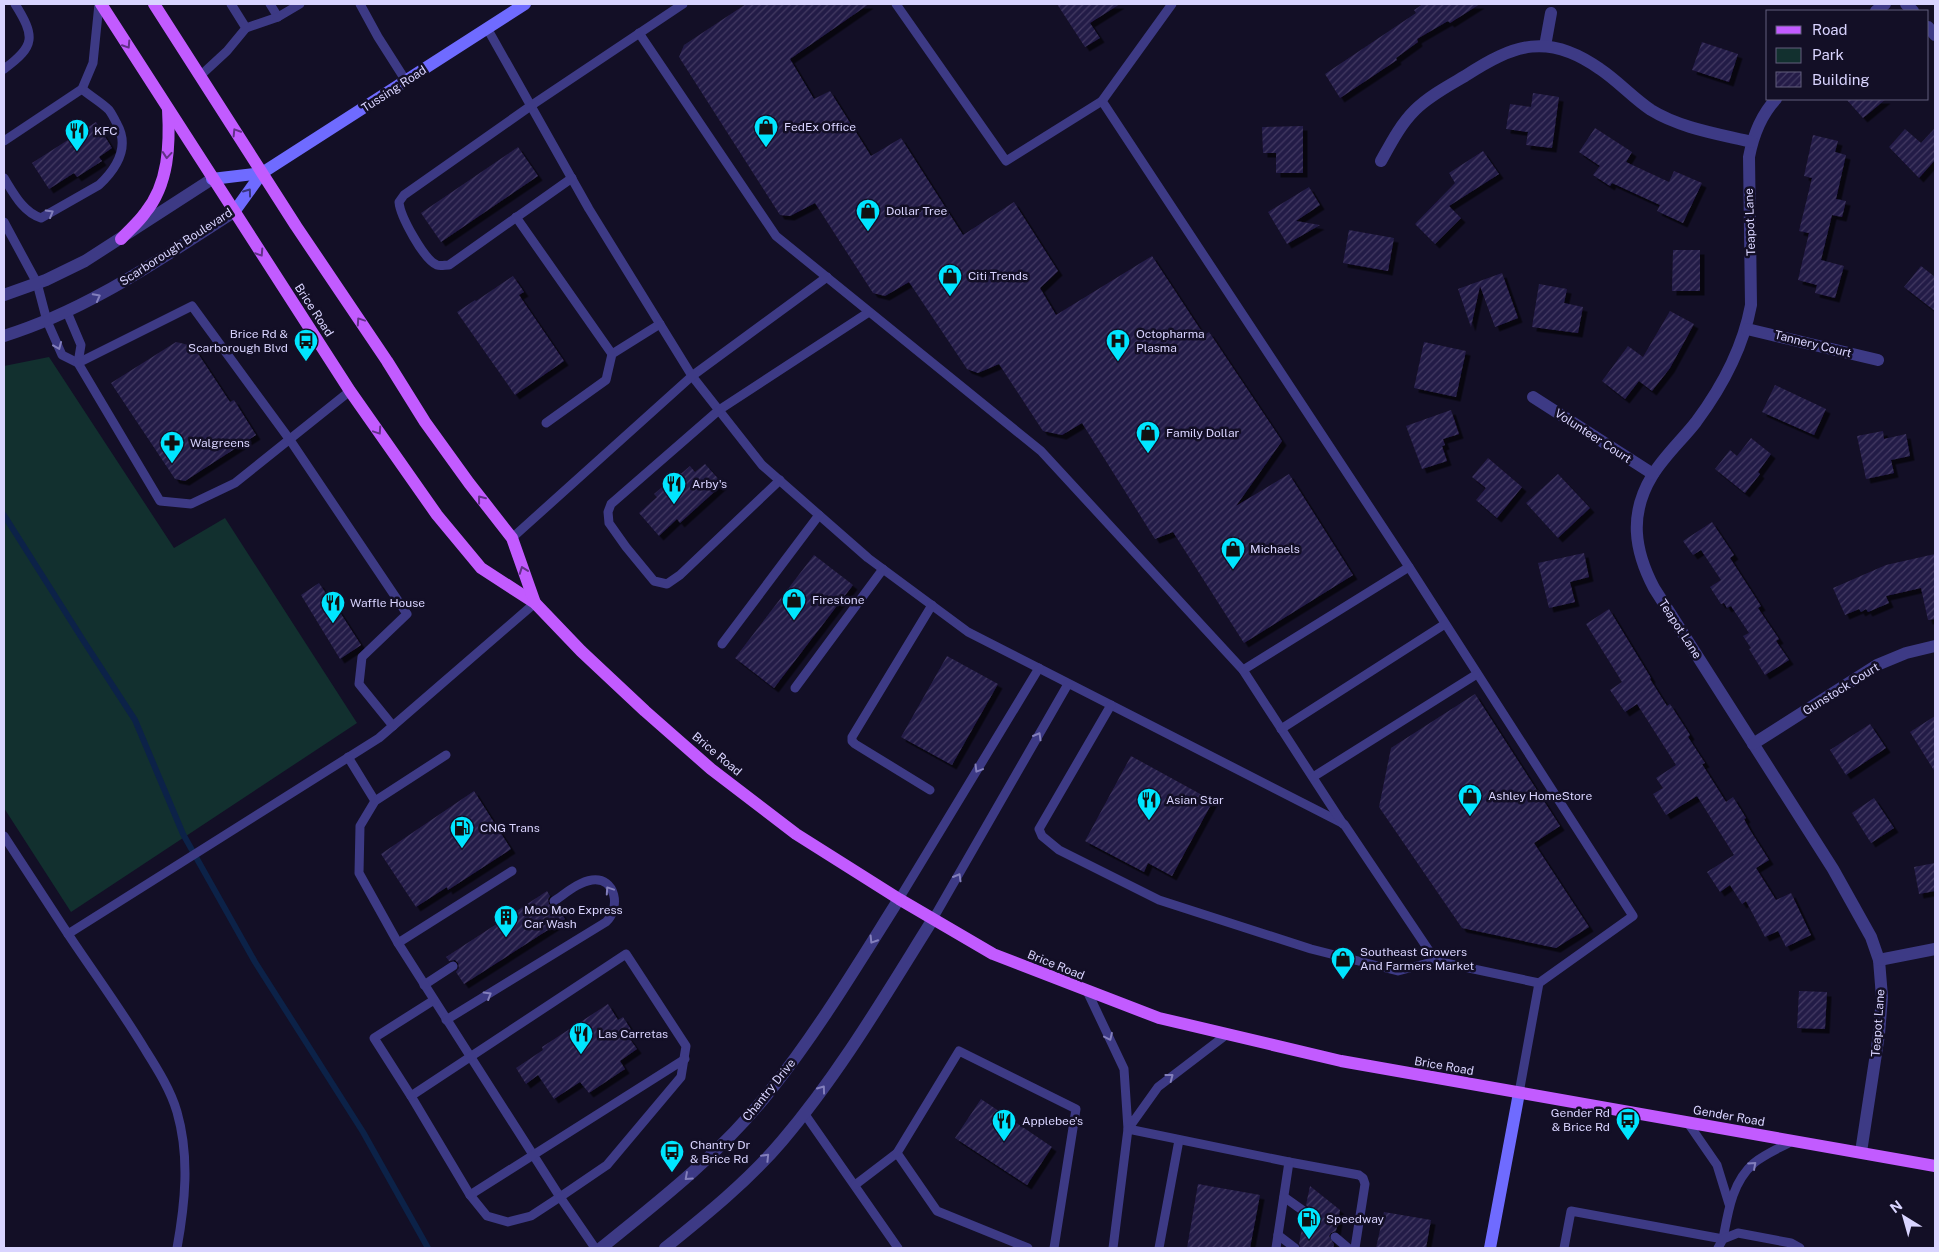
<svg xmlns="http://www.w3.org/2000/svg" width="1939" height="1252" font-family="'Public Sans',sans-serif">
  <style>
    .green { fill: #12302f }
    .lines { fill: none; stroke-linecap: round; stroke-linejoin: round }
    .stream { stroke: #0c2248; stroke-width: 6 }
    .building { fill: url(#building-hatch); filter: url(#shadow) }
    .service { stroke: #3d3a85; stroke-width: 9 }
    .minor { stroke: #3d3a85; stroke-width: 12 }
    .tertiary { stroke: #3d3a85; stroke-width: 12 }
    .secondary { stroke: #6f6bff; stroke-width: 12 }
    .primary { stroke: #c25bff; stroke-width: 12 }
    .oneway { stroke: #623188 }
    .oneway2 { stroke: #38347d }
    .oneway3 { stroke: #837fbc }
    .labels { text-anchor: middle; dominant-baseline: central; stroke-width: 5; stroke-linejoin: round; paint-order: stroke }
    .street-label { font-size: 12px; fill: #d9d4ff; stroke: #130f26 }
    .poi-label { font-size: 12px; fill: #d9d4ff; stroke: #130f26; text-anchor: start }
  </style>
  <defs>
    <pattern id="building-hatch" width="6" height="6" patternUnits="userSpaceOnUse" patternTransform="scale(1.25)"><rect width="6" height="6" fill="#241b47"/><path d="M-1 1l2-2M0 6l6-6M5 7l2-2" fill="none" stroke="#433b63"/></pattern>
    <filter id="shadow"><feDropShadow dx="4.5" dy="4.5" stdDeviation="0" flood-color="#0009"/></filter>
  </defs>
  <rect width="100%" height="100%" fill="#130f26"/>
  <path class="green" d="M49,357L174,548L225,518L357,723L71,912L4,808V366Z"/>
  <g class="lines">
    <path class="stream" d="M4,515L83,640L135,720L183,834L255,962L363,1132L428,1248"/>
  </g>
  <g class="building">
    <path d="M746,4H869L790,59L814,99L830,91L871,156L901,138L963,235L1014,202L1058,271L1040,288L1056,315L1152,256L1204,335L1209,332L1282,441L1236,506L1289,474L1353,575L1244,643L1173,532L1155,539L1082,423L1062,435L1043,431L999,364L978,373L967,369L909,282L885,296L873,293L815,203L790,216L780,215L679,57L684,45Z"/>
    <path d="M1057,4H1120L1090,23L1100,38L1085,47Z"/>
    <path d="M1423,4H1480L1450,23L1448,21L1417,39L1418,42L1396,58L1397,60L1340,98L1325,74L1416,13L1414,10Z"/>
    <path d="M1702,42L1738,54L1729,82L1692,70Z"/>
    <path d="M1533,93L1559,97L1552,148L1526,145L1528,132L1506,129L1510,104L1531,107Z"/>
    <path d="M1846,99H1886L1863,118Z"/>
    <path d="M96,122L112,148L99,157L102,161L77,177L74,173L49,189L32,163Z"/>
    <path d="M1303,126V173H1276V153H1263L1262,127Z"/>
    <path d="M1595,128L1632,152L1626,162L1669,182L1674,171L1702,183L1683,223L1657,211L1660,205L1612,183L1610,186L1593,175L1600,166L1579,152Z"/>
    <path d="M1935,128V160L1919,178L1889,147L1905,129L1921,143Z"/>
    <path d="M1813,135L1838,141L1835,152L1846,155L1836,199L1846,201L1842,217L1832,215L1821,260L1844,266L1835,298L1815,293L1817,285L1798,280L1809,233L1799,231L1812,178L1804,176Z"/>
    <path d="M518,147L538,176L441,242L421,213Z"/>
    <path d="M1483,151L1499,174L1449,206L1461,218L1435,244L1415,224L1455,183L1449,173Z"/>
    <path d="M1309,187L1320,205L1296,221L1320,225L1287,244L1268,212Z"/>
    <path d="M1349,230L1394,238L1388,271L1343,263Z"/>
    <path d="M1673,250H1700V291H1672Z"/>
    <path d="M1921,266L1935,277V311L1904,287Z"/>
    <path d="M1502,273L1518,318L1495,327L1480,286L1471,327L1458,289Z"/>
    <path d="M513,276L524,292L519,295L564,361L515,395L457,312L475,300L476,301Z"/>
    <path d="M1539,284L1567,289L1564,303L1583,307L1578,333L1532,327Z"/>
    <path d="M1670,311L1694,324L1670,368L1652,391L1639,381L1625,399L1602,381L1628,346L1643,357Z"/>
    <path d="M176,342L193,346L230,402L234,400L256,435L185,481L175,479L111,383Z"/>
    <path d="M1424,342L1466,351L1456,397L1414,388Z"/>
    <path d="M1775,385L1826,409L1814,435L1762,412Z"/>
    <path d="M1451,410L1459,434L1443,439L1445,445L1442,446L1447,461L1422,469L1406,426Z"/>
    <path d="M1883,431L1884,439L1906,434L1910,456L1891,460L1894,473L1866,479L1857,436Z"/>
    <path d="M1751,438L1771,454L1758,472L1760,474L1745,493L1715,469L1730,450L1737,456Z"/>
    <path d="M1488,458L1522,487L1497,518L1476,500L1486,488L1472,477Z"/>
    <path d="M705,464L723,484L680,523L677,519L659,536L639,513L657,497L654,494L675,476L676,478L690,466L695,472Z"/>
    <path d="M1558,474L1590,508L1558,538L1526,503Z"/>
    <path d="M1712,522L1734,555L1730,558L1761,606L1758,608L1779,639L1776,641L1789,660L1765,675L1749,649L1751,648L1743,636L1749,633L1731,606L1727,608L1724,603L1721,604L1710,587L1721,580L1701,550L1693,555L1683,541Z"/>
    <path d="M1584,553L1589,577L1570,582L1575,602L1549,608L1538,563Z"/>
    <path d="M1935,554V619L1928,620L1921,588L1886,596L1889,603L1868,612L1866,609L1861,612L1859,609L1845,615L1833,588L1886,565Z"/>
    <path d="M814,555L853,585L774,688L735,658Z"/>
    <path d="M319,583L333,604L334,603L361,645L340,659L301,595Z"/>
    <path d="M1609,609L1651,678L1650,679L1667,706L1670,704L1690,735L1688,737L1705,763L1702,764L1726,802L1733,797L1746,818L1744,819L1750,830L1769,860L1756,868L1776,900L1791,893L1811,935L1786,947L1778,931L1765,937L1746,901L1742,904L1730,885L1720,892L1707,872L1734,855L1697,796L1666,815L1653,794L1663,788L1656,778L1676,765L1637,704L1625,712L1610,690L1622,682L1586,624Z"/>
    <path d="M947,656L998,684L952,765L901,737Z"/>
    <path d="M1475,694L1560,826L1534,843L1589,927L1556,948L1462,928L1379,807L1391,748Z"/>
    <path d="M1935,716V772L1910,732Z"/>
    <path d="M1870,724L1886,748L1846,775L1830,750Z"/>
    <path d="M1131,756L1213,801L1172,876L1148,863L1144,872L1085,841Z"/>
    <path d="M474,791L511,849L448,890L447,887L416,907L381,854Z"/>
    <path d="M1874,798L1894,828L1871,843L1852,813Z"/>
    <path d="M1935,863V891L1919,894L1914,867Z"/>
    <path d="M547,891L550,896L548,899L549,904L552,907L557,906L565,919L464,984L456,972L459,968L458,963L455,960L449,961L446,957Z"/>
    <path d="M1799,991L1827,992L1825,1029L1797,1028Z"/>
    <path d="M608,1004L618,1020L623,1017L632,1031L627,1035L637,1049L620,1061L625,1069L589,1093L580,1082L554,1099L538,1075L526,1084L516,1068L543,1050L542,1047Z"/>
    <path d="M981,1099L1052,1147L1027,1185L955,1138Z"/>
    <path d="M1198,1184L1260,1195L1250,1248H1187Z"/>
    <path d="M1310,1186L1340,1210L1336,1231L1331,1233L1329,1236L1334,1244L1333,1248H1301L1299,1244L1304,1218L1308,1217L1311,1213L1310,1209L1306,1205Z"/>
    <path d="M1384,1212L1431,1220L1426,1248H1376Z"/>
  </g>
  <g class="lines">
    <g class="service">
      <path d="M270,4L278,17"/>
      <path d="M360,4L378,37L406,81"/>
      <path d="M896,4L1006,161L1102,101"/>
      <path d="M1172,4L1102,101L1409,567L1633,916L1539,983L1519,1093"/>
      <path d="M246,28L278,17L300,4"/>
      <path d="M487,28L589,209L692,376L762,465L868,558L968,632L1344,824L1436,961L1539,983"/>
      <path d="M639,33L776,236L1041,451L1243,670L1343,824"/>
      <path d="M4,69C36,46 35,36 15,4"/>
      <path d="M200,76L227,51L246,28L231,4"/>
      <path d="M4,141L82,89L93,63L99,4"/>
      <path d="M4,178C14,194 23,212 41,218L99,185C117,168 130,147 117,124C115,120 112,114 109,110C101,102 90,96 82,89"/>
      <path d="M572,178L449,265C445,265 440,266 437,265C424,260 400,216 399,202L404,195L532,105L683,4"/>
      <path d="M516,217L612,354"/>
      <path d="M4,222L37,283L47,321L62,355L78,363L160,501L191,504L235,483L350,391"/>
      <path d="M67,312L81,345L78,363"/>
      <path d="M78,363L192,306L290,440L407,614L362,657L359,684L393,726"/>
      <path d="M546,423L606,380L612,354L660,324"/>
      <path d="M780,480L680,575L667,584L654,581L626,547L609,523L608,512L611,504L719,410L869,312"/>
      <path d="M512,538L692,376L827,277"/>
      <path d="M722,644L819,515"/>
      <path d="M1243,670L1409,567"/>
      <path d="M795,688L883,569"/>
      <path d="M1111,705L1039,829L1042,836L1059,850L1159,900L1311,949L1398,971L1436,961"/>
      <path d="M1281,729L1445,624"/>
      <path d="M348,757L375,801"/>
      <path d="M1313,777L1477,674"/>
      <path d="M930,790L855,744L852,741V737L932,605"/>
      <path d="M4,836L68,934L379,738L535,603"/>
      <path d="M899,899L1039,668"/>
      <path d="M933,919L1068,684"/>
      <path d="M68,934C94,973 122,1011 146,1051C158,1070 171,1091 177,1112C190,1157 185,1204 177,1248"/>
      <path d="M398,943L512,871"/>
      <path d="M424,985L453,966"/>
      <path d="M1088,993L1124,1069L1128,1129L1158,1087L1226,1035"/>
      <path d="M434,1000L374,1038L411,1096L470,1195L487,1216L508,1222L531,1216L560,1197L398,943L359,873L360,826L375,801L446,755"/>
      <path d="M446,1020L606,922C621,908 616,877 592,880C578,882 565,894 554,901"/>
      <path d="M411,1096L626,954L686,1046L681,1077L607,1165L560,1197L595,1248"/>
      <path d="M804,1113L898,1248"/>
      <path d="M1688,1123L1717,1165L1729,1204"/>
      <path d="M855,1185L897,1153"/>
      <path d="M470,1195L685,1059"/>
      <path d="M1284,1197L1305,1212"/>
      <path d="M1278,1235L1295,1248"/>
      <path d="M1335,1237L1348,1248"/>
      <path d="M1028,1248L937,1211L897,1153L959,1051L1076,1109L1054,1248"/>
      <path d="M1113,1248L1128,1129L1289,1162L1359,1175L1363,1178L1365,1184L1355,1248"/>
      <path d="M1159,1248L1179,1140"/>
      <path d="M1276,1248L1289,1162"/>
      <path d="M1564,1248L1571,1211L1723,1239C1728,1212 1732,1182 1754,1163C1765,1154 1780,1148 1792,1141"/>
      <path d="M1718,1248L1723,1239L1738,1233L1791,1243L1800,1248"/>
    </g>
    <g class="minor">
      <path d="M1906,4L1913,11"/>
      <path d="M1876,11L1885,4"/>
      <path d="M1928,27L1935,35"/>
      <path d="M1545,46L1551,13"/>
      <path d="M1776,99C1762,114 1753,136 1749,157L1751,305C1743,348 1722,387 1696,422C1682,440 1664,456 1652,476C1629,514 1634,550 1654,588L1833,869L1871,937L1879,960L1882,997L1879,1034L1861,1152"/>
      <path d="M1381,161C1391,143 1400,125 1415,110C1429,96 1448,86 1465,76C1514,44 1548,32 1600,69C1618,81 1633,98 1651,110C1680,128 1719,134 1752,142"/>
      <path d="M1747,329L1878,360"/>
      <path d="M1533,397L1653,474"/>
      <path d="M1753,744L1877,665L1906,653L1935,646"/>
      <path d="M1879,960L1935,949"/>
    </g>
    <g class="tertiary">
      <path d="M4,295L46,280L85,261L212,179"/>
      <path d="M4,336C88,310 160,259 234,212"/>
      <path d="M601,1248C661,1200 722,1152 770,1091C818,1031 858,964 899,899"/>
      <path d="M665,1248C706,1215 748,1181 782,1141C840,1073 886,994 933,919"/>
    </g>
    <g class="secondary">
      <path d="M212,179L262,173"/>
      <path d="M234,212L262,173L525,4"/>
      <path d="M1490,1248L1519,1093"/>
    </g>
    <g class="primary">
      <path d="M101,4L350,391L437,515L481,568L535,603L581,651L645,711L711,769L796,834L899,899L993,954L1159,1018L1341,1061L1935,1166"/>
      <path d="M154,4L296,226L387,361L425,422L469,483L512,538L535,603"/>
      <path d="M121,239C129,230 138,223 145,213C169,184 170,144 168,109"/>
    </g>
  </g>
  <defs><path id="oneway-chevron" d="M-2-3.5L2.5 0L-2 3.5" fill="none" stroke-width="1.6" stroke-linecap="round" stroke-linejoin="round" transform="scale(1.25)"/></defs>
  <g class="oneway">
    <use href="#oneway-chevron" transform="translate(127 45) rotate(57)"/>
    <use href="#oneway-chevron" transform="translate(236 132) rotate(-122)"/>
    <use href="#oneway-chevron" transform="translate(167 155) rotate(95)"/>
    <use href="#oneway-chevron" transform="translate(260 253) rotate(57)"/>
    <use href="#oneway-chevron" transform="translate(360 321) rotate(-124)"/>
    <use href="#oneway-chevron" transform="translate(378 431) rotate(56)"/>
    <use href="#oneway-chevron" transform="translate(481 499) rotate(-128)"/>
    <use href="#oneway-chevron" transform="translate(523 570) rotate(-110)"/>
  </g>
  <use class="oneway2" href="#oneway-chevron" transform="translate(248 192) rotate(-54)"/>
  <g class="oneway3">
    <use href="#oneway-chevron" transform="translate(50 213) rotate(-30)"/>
    <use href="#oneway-chevron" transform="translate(97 297) rotate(-28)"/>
    <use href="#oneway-chevron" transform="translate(58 346) rotate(67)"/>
    <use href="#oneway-chevron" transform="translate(1038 736) rotate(-60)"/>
    <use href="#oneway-chevron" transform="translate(978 769) rotate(121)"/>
    <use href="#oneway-chevron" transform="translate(958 877) rotate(-60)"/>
    <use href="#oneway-chevron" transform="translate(609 890) rotate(-124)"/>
    <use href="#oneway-chevron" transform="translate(873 940) rotate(122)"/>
    <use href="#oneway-chevron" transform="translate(488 995) rotate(-31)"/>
    <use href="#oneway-chevron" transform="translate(1109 1037) rotate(65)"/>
    <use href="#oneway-chevron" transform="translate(1170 1077) rotate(-37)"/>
    <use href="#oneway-chevron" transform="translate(822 1089) rotate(-54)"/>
    <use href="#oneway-chevron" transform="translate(766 1157) rotate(-46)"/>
    <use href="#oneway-chevron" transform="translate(1753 1165) rotate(-42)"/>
    <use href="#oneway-chevron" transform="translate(688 1177) rotate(138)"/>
  </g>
  <defs>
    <symbol id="shop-pin" viewBox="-11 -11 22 30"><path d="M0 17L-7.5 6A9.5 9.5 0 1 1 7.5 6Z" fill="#00e5ff" stroke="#130f26"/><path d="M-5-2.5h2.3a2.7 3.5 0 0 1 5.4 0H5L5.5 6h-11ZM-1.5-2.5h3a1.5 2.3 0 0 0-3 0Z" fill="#111"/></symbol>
    <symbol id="restaurant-pin" viewBox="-11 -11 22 30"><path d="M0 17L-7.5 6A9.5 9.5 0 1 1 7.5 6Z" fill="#00e5ff" stroke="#130f26"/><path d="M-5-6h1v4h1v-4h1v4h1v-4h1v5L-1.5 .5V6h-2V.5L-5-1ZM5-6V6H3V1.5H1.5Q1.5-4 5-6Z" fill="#111"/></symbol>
    <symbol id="bus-pin" viewBox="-11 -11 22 30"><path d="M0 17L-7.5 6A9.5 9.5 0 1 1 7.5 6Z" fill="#00e5ff" stroke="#130f26"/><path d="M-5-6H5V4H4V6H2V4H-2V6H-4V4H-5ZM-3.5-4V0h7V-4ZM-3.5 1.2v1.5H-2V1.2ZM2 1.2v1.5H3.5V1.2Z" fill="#111"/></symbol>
    <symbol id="hospital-pin" viewBox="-11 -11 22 30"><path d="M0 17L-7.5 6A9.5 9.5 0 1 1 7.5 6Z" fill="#00e5ff" stroke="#130f26"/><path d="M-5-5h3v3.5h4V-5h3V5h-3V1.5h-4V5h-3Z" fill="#111"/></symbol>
    <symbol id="pharmacy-pin" viewBox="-11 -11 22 30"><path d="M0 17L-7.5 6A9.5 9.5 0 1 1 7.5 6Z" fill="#00e5ff" stroke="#130f26"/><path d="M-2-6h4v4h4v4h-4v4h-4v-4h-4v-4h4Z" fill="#111"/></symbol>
    <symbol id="fuel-pin" viewBox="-11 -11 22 30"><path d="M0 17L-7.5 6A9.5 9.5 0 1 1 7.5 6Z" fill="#00e5ff" stroke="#130f26"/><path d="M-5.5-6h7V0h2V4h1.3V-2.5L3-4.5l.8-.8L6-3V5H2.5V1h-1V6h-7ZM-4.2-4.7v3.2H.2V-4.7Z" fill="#111"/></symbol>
    <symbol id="building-pin" viewBox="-11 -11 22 30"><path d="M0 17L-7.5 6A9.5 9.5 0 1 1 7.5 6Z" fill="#00e5ff" stroke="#130f26"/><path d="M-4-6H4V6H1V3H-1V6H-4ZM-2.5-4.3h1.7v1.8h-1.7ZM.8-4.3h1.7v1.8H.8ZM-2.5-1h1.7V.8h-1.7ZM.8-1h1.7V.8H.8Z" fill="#111"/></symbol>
  </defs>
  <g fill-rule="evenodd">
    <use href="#shop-pin" x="752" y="113" width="28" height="38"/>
    <use href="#restaurant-pin" x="63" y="117" width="28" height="38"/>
    <use href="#shop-pin" x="854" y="197" width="28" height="38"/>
    <use href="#shop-pin" x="936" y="262" width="28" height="38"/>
    <use href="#bus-pin" x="292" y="327" width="28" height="38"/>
    <use href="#hospital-pin" x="1104" y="327" width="28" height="38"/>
    <use href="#shop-pin" x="1134" y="419" width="28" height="38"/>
    <use href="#pharmacy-pin" x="158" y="429" width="28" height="38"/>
    <use href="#restaurant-pin" x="660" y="470" width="28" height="38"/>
    <use href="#shop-pin" x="1219" y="535" width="28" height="38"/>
    <use href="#shop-pin" x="780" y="586" width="28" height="38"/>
    <use href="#restaurant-pin" x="319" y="589" width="28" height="38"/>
    <use href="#shop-pin" x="1456" y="782" width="28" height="38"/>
    <use href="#restaurant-pin" x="1135" y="786" width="28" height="38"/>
    <use href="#fuel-pin" x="448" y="814" width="28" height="38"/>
    <use href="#building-pin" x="492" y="903" width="28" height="38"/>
    <use href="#shop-pin" x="1329" y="945" width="28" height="38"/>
    <use href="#restaurant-pin" x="567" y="1020" width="28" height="38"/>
    <use href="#bus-pin" x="1614" y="1106" width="28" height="38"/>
    <use href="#restaurant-pin" x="990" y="1107" width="28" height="38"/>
    <use href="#bus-pin" x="658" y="1138" width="28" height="38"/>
    <use href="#fuel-pin" x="1295" y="1205" width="28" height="38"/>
  </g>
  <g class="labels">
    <g class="street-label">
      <text transform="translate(394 89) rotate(-33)">Tussing Road</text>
      <text transform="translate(1750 222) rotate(-92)">Teapot Lane</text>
      <text transform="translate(176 247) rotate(-33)">Scarborough Boulevard</text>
      <text transform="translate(314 310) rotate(57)">Brice Road</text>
      <text transform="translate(1813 344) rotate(14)">Tannery Court</text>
      <text transform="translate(1593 436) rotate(33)">Volunteer Court</text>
      <text transform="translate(1680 629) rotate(57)">Teapot Lane</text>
      <text transform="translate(1841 689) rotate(-32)">Gunstock Court</text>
      <text transform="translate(717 754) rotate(40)">Brice Road</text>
      <text transform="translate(1056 965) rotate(22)">Brice Road</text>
      <text transform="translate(1878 1023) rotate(-86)">Teapot Lane</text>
      <text transform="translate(1444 1066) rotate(10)">Brice Road</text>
      <text transform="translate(769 1090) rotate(-51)">Chantry Drive</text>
      <text transform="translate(1729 1116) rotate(10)">Gender Road</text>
    </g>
    <g class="poi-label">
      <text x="784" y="127">FedEx Office</text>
      <text x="94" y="131">KFC</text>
      <text x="886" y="211">Dollar Tree</text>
      <text x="968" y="276">Citi Trends</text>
      <text x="288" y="334" text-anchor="end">Brice Rd &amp;<tspan x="288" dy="14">Scarborough Blvd</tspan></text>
      <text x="1136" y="334">Octopharma<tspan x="1136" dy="14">Plasma</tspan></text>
      <text x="1166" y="433">Family Dollar</text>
      <text x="190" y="443">Walgreens</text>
      <text x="692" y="484">Arby's</text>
      <text x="1250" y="549">Michaels</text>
      <text x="812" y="600">Firestone</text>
      <text x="350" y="603">Waffle House</text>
      <text x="1488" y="796">Ashley HomeStore</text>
      <text x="1166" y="800">Asian Star</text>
      <text x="480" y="828">CNG Trans</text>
      <text x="524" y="910">Moo Moo Express<tspan x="524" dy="14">Car Wash</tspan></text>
      <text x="1360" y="952">Southeast Growers<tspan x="1360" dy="14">And Farmers Market</tspan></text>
      <text x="598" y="1034">Las Carretas</text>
      <text x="1610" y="1113" text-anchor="end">Gender Rd<tspan x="1610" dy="14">&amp; Brice Rd</tspan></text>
      <text x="1022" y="1121">Applebee's</text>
      <text x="690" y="1145">Chantry Dr<tspan x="690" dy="14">&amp; Brice Rd</tspan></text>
      <text x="1326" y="1219">Speedway</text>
    </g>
  </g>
  <rect width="1939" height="1252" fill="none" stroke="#d9d4ff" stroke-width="10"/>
  <rect x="1766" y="10" width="162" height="90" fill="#130f26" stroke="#625e7d"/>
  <rect x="1776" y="26" width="25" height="8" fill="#c25bff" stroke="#625e7d"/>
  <text x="1812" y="35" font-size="15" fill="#d9d4ff">Road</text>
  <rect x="1776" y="48" width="25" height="15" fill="#12302f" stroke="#625e7d"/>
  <text x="1812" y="60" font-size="15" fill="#d9d4ff">Park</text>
  <rect x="1776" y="72" width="25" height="15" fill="url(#building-hatch)" stroke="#625e7d"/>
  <text x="1812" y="85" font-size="15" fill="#d9d4ff">Building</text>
  <g transform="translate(1904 1217) rotate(323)" stroke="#130f26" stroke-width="4" paint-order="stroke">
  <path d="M0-4L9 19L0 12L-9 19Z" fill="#d9d4ff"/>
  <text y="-8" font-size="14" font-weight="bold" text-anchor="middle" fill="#d9d4ff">N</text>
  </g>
</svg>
